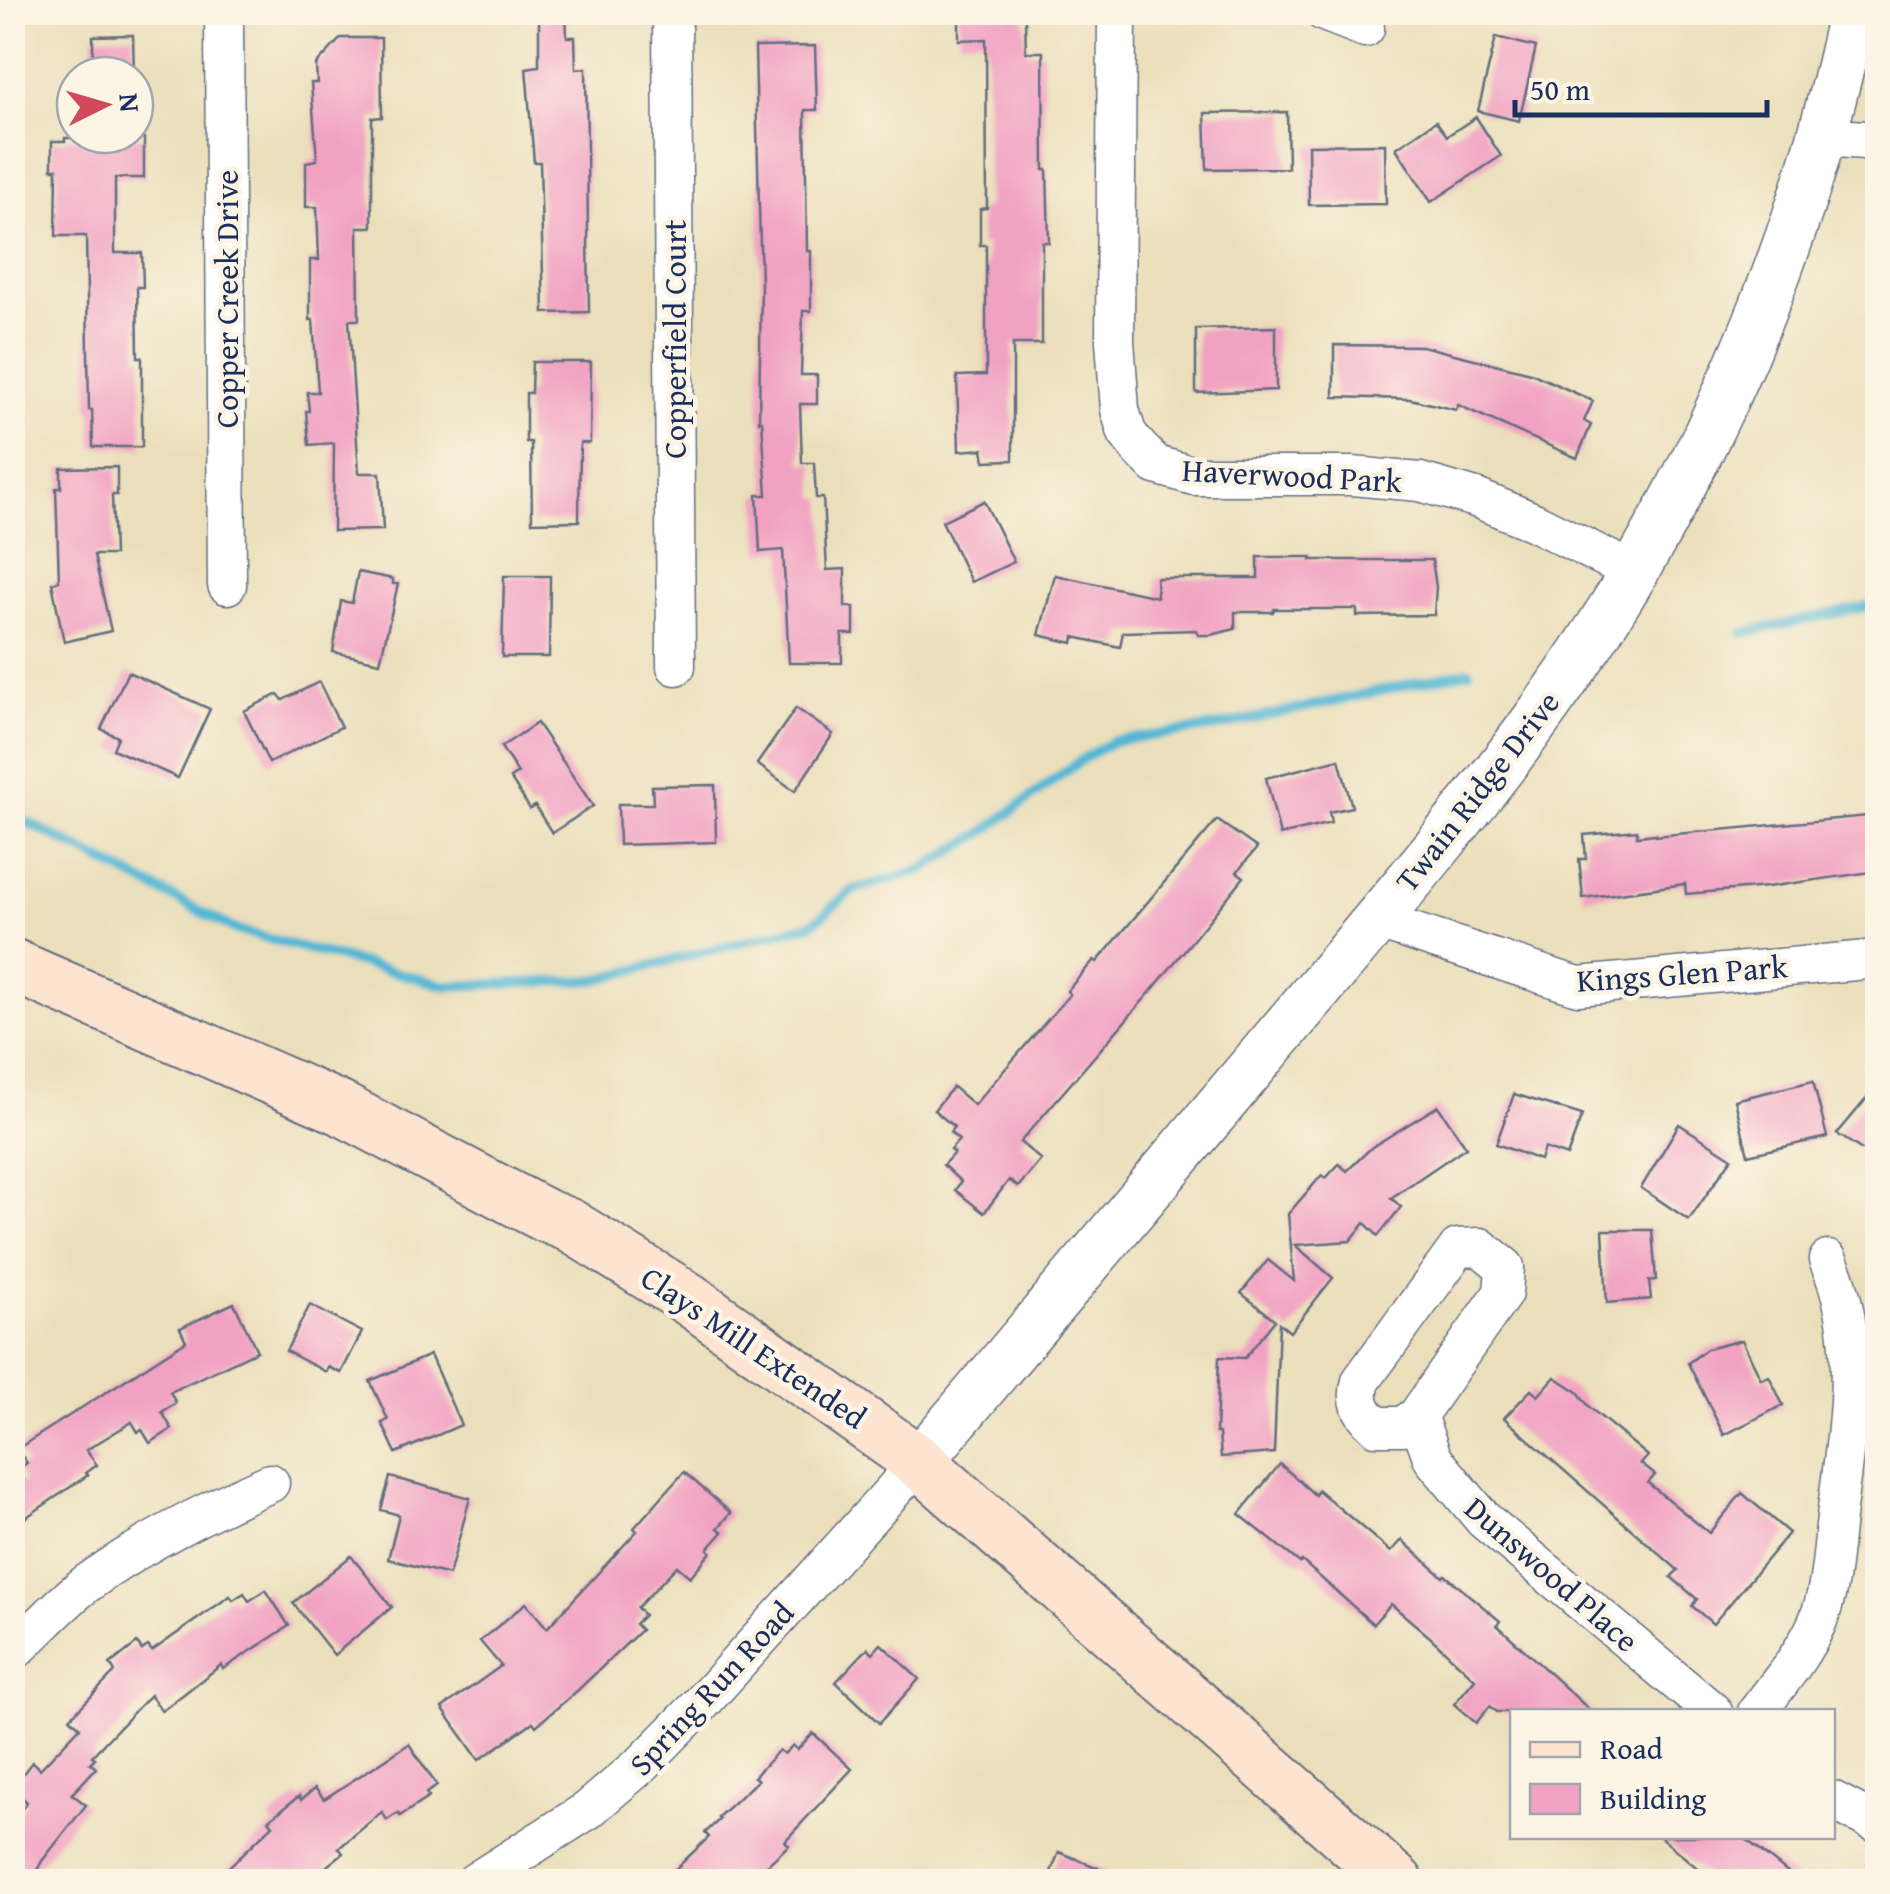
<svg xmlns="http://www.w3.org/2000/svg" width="1890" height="1894" font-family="'Gentium Book Plus',serif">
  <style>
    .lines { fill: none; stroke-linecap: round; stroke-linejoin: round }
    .stream { stroke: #55b7d4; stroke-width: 10 }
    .building { fill: #f1a1c2 }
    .minor-casing { stroke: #646d7f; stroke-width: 41 }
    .tertiary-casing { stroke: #646d7f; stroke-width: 51 }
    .secondary-casing { stroke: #646d7f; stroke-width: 56 }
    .minor { stroke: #fff; stroke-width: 38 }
    .tertiary { stroke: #fff; stroke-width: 48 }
    .secondary { stroke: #fde4d1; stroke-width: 52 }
    .labels { text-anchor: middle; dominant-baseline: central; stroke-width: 9; stroke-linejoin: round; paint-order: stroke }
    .street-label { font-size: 32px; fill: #1b2f5e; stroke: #fcf5e5 }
  </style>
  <rect width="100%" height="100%" fill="#fcf5e5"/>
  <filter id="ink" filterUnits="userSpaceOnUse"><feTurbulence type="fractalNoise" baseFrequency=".01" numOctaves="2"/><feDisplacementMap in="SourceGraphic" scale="20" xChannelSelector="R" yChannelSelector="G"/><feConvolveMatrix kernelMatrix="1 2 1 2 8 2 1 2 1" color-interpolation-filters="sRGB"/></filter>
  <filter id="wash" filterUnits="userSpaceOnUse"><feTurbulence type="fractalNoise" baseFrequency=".0048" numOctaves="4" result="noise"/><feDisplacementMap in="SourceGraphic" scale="40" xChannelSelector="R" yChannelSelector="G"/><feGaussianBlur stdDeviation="2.25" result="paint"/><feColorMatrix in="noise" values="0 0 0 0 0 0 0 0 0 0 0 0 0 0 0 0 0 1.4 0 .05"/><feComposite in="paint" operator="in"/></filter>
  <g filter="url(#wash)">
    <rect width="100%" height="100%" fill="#ebdfbb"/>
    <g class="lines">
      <g class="stream">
        <path d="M1743,633L1878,604"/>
        <path d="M25,821L236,930L447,986L595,980L812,924L853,890L919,871L981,834L1084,758L1113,741L1216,727L1469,671"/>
      </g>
    </g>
    <g id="blocks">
      <g class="building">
        <path d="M539,12H566L567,37H575L576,69L586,68L589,312L544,313L540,162H534L526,68L539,66Z"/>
        <path d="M959,12H1021V18H1025L1026,52H1043L1044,170H1047L1049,242H1042V344H1013V460L985,461L983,449L959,451L957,376L986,375V245H980V209L987,208L986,39L959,40Z"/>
        <path d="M133,35L134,75H93V36Z"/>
        <path d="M1496,37L1536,47L1519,121L1478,111Z"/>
        <path d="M341,38H381L382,117L372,118V227H358L359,320H349L359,473H380L383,530L333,531L334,443L309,445L306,411H309L307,392H318L313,320H310V260H319L317,207H306V162L317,160L311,83H317L316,65Z"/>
        <path d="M815,46L817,110H805L807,251H811V311H803L801,375H817V404H800L802,463H814L816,498H823L827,570L845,569V607H854V634H842V663H789L783,550L760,552L757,495H767L762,421H759L761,285L755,47Z"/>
        <path d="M1287,112L1288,168L1207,169L1205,113Z"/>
        <path d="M1476,117L1501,156L1431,202L1396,148L1436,121L1447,136Z"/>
        <path d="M65,138H144V178H115V253H142L143,287H137L138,357H142V447H93L92,410H89L86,236H56L57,169H52V141H65Z"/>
        <path d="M1385,144L1386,204L1309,205L1308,145Z"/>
        <path d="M1276,327V390L1196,393V329Z"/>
        <path d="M1334,345L1422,346L1531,373L1593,401L1584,421L1591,425L1577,458L1458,405L1456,410L1410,399L1334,397Z"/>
        <path d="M532,362H591L590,443H580L579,521L532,522L531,442H526V393H531Z"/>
        <path d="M117,467V495H112L114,555H94L111,631L64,642L52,583L59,581L56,488H61V468Z"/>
        <path d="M984,501L1014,562L971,582L942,521Z"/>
        <path d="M1258,557H1312L1311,560H1432L1436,587L1434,615L1357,616V609H1274L1273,612H1235V629L1211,635H1198L1197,630L1123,632L1120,647L1074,637L1073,643L1039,635L1055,575L1157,597L1156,578H1258Z"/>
        <path d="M358,572L393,579V584H398L380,662L333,652L341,601L352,603Z"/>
        <path d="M504,576H550L549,657H502Z"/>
        <path d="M128,672L210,709L178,778L113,749L118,737L101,729Z"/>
        <path d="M319,682L341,727L269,763L244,711L278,694L283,700Z"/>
        <path d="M796,708L833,734L795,791L757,764Z"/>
        <path d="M537,723L593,806L552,833L535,806L530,809L510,778L518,773L501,747Z"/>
        <path d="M1339,759L1352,807L1329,812L1331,823L1280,835L1266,778Z"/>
        <path d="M715,785L716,842L619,845L618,804H653L652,786Z"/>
        <path d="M1878,815V871L1767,887L1686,894L1685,884L1583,898L1579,859H1586L1584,835L1637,830V836L1656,834V836Z"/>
        <path d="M1217,820L1257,848L1237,872L1244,877L1153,989L1020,1142L1041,1160L1018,1187L1009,1180L984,1213L955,1190L961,1182L943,1165L954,1153L950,1150L959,1140L950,1132L954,1127L934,1110L953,1087L974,1105L1070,994L1067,991L1094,960L1097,962Z"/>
        <path d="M1813,1081L1827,1137L1748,1155L1735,1100Z"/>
        <path d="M1878,1085V1160L1837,1134Z"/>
        <path d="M1514,1094L1582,1115L1567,1156L1544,1148L1540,1160L1496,1144Z"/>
        <path d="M1438,1106L1466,1147L1391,1198L1401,1207L1378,1236L1365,1223L1350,1241L1295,1245L1333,1278L1290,1332L1279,1323L1274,1453L1221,1457L1219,1433H1216L1219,1357L1245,1358L1275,1320L1241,1293L1268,1260L1294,1281L1288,1214L1322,1175L1326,1178L1339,1164L1347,1171L1372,1147Z"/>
        <path d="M1679,1124L1732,1158L1689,1220L1641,1188Z"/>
        <path d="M1603,1230H1652L1656,1280L1649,1281L1651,1299L1607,1303Z"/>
        <path d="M234,1303L257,1351L170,1392L176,1403L162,1412L172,1429L150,1443L142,1430L138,1432L132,1422L86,1450L97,1465L86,1473L88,1475L12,1527V1491L24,1480L17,1470L27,1463L17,1449L186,1341L180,1328Z"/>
        <path d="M310,1305L362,1332L341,1373L328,1367L326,1372L286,1351Z"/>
        <path d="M1742,1340L1761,1379L1769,1376L1783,1405L1724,1435L1688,1363L1707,1349Z"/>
        <path d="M430,1355L461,1425L396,1453L382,1423L388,1420L370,1381Z"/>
        <path d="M1555,1377L1578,1392L1590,1408L1648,1456L1641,1464L1655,1475L1648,1483L1709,1533L1742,1493L1789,1533L1713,1624L1692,1606L1697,1599L1671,1577L1678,1570L1504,1418L1531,1390L1538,1396Z"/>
        <path d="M1280,1464L1315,1495L1318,1490L1391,1552L1402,1540L1443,1577L1445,1575L1500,1621L1497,1625L1592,1712H1497L1490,1706L1476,1723L1454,1704L1475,1679L1431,1638L1391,1604L1373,1624L1302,1561L1300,1563L1239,1514Z"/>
        <path d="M684,1472L731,1513L718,1528L723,1532L708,1549L711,1552L690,1577L677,1566L637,1608L644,1615L635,1624L641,1630L578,1690L536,1726L533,1722L479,1760L442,1708L501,1666L480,1641L526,1603L547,1628L637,1531L634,1528Z"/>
        <path d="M390,1477L470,1498L449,1575L388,1559L399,1515L381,1510Z"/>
        <path d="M351,1556L392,1607L334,1655L293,1603Z"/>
        <path d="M266,1590L289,1626L223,1669L221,1665L162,1711L150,1695L92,1756L95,1758L90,1763L96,1768L72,1794L86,1805L42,1861L31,1882H12V1822L27,1802L12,1788L32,1762L40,1769L80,1727L70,1718L115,1672L110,1664L137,1643L142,1650L148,1646L152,1651L230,1596L233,1600L244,1593L249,1601Z"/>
        <path d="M881,1644L919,1679L879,1723L836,1682L868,1648L873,1653Z"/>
        <path d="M813,1733L852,1769L785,1841L789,1845L749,1882H662L709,1837L705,1833L720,1819L718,1817L758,1780L754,1777L779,1750L784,1754L793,1745L797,1750Z"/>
        <path d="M409,1744L437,1786L426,1793L429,1797L400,1816L398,1813L387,1820L382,1812L339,1848L343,1853L327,1866L330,1870L315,1882H213L273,1825L269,1820L299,1796L301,1800L315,1788L324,1799Z"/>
        <path d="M1659,1836H1742L1799,1882H1714Z"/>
        <path d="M1059,1852L1130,1881L1129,1882H1047Z"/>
      </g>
    </g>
  </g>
  <g filter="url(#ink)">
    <use href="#blocks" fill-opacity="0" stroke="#646d7f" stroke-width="2.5"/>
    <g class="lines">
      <defs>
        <g id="minor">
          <path d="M224,12L227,585"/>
          <path d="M672,12L676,666"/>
          <path d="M1117,12L1115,341L1120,410L1127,433L1139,448L1156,465L1194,476H1352L1420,482L1476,498L1534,522L1634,572"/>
          <path d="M1324,12L1365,28"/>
          <path d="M1823,137L1878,141"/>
          <path d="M1376,920L1578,986L1878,959"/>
          <path d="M1480,1247L1505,1267L1503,1293L1417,1416L1403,1426H1376C1361,1412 1355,1401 1361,1381L1458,1248Z"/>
          <path d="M1417,1416L1433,1459L1484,1520L1713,1712"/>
          <path d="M12,1653C36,1631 60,1604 86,1584C143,1543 206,1511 270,1483"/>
          <path d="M1757,1712C1779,1683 1802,1656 1817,1623C1831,1591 1832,1551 1836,1517C1846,1434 1865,1338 1828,1260"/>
          <path d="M1832,1800L1878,1824"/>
          <path d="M475,1882L588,1810L643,1763L699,1706L919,1462"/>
        </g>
        <path id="tertiary" d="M919,1462C1047,1310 1175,1158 1304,1006C1420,869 1541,730 1633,574C1734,402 1812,208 1852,12"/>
        <path id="secondary" d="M12,965L340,1108L544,1215L569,1225L689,1299L919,1462L1397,1882"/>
      </defs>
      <use href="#minor" class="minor-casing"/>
      <use href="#tertiary" class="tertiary-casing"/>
      <use href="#secondary" class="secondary-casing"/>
      <use href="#minor" class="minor"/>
      <use href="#tertiary" class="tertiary"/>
      <use href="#secondary" class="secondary"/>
    </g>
  </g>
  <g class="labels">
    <g class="street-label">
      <text transform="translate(226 299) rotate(-90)">Copper Creek Drive</text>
      <text transform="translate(674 339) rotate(-90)">Copperfield Court</text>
      <text transform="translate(1292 475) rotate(3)">Haverwood Park</text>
      <text transform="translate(1477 791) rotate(-52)">Twain Ridge Drive</text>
      <text transform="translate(1682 973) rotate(-4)">Kings Glen Park</text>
      <text transform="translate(754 1347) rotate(34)">Clays Mill Extended</text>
      <text transform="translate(1552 1574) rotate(41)">Dunswood Place</text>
      <text transform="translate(711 1688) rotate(-47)">Spring Run Road</text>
    </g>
  </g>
  <rect width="1890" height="1894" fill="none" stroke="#fcf5e5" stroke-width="50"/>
  <rect x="1510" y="1709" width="325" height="130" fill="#fcf5e5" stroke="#a2a6af" stroke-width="2.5"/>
  <rect x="1530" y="1742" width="50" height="15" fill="#fde4d1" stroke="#a2a6af" stroke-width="2.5"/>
  <text x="1600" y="1759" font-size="30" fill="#1b2f5e">Road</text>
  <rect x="1530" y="1784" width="50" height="30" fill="#f1a1c2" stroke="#a2a6af" stroke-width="2.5"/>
  <text x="1600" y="1809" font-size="30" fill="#1b2f5e">Building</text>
  <g transform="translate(105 105) rotate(85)"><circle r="48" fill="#fcf5e5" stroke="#a2a6af" stroke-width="2.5"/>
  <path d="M0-8L18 38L0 25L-18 38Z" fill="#d1495b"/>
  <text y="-15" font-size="28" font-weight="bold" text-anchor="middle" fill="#1b2f5e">N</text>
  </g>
  <path d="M1515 100v15h252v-15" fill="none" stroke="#1b2f5e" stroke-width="5"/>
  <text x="1530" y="100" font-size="30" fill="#1b2f5e" stroke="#fcf5e5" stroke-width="8" paint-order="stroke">50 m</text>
</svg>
